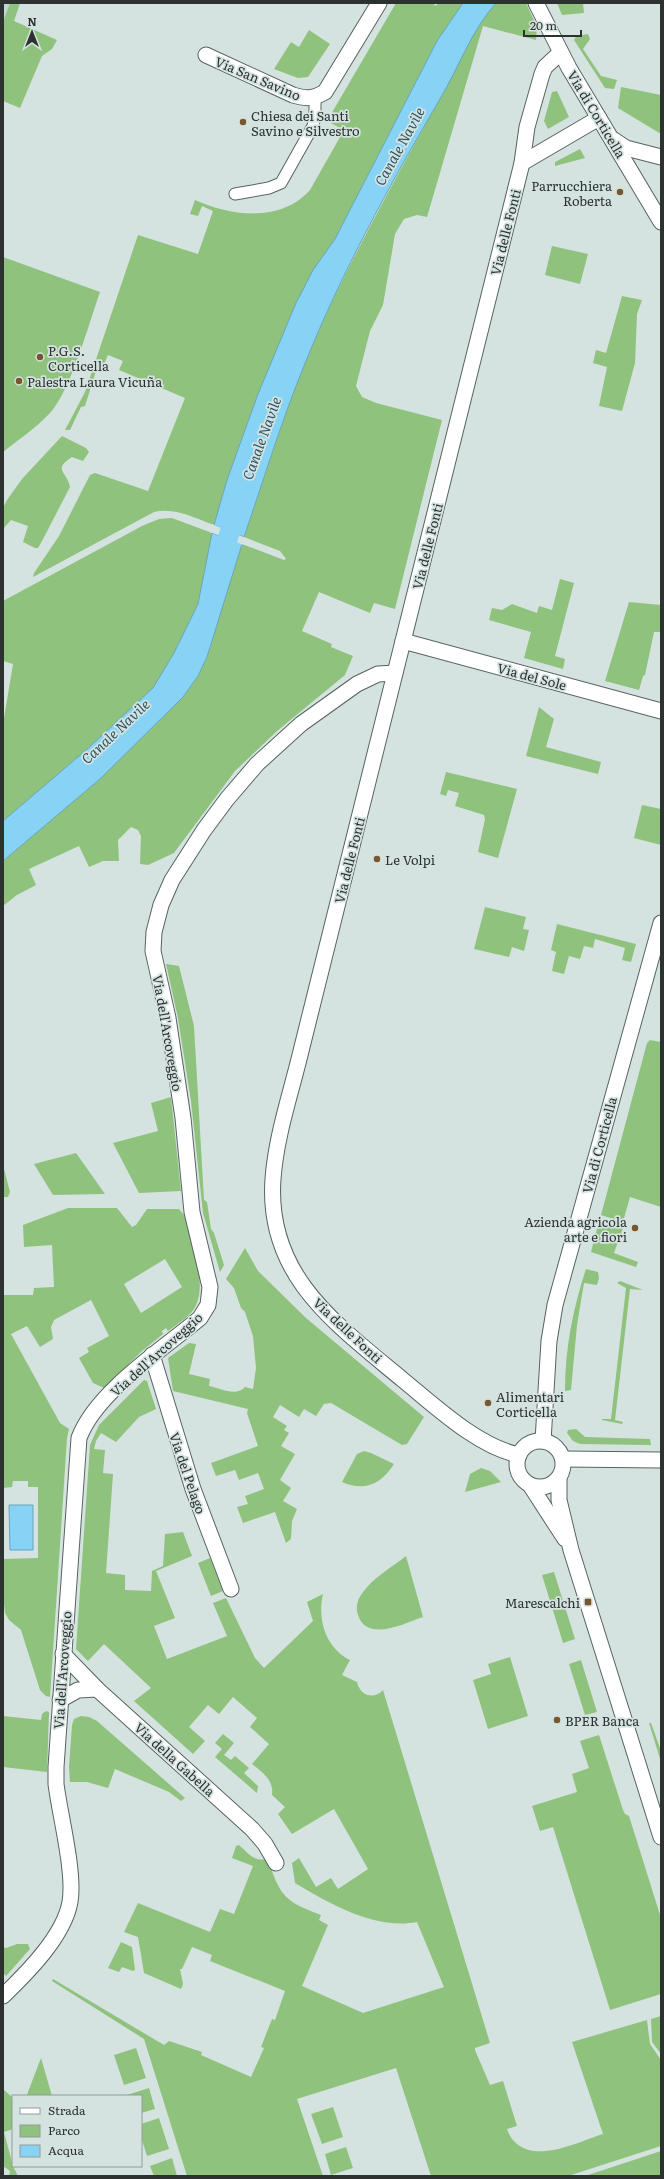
<svg xmlns="http://www.w3.org/2000/svg" width="664" height="2179" font-family="Literata,serif">
  <style>
    .built { fill: #c1d7d3 }
    .green { fill: #8fc27c; fill-rule: evenodd }
    .water { fill: #86d3f5; stroke: #6ba3ba }
    .pier { fill: #d5e3e0 }
    .lines { fill: none; stroke-linecap: round; stroke-linejoin: round }
    .canal { stroke: #86d3f5; stroke-width: 20 }
    .pedestrian-casing { stroke: #576361; stroke-width: 13 }
    .minor-casing { stroke: #576361; stroke-width: 17 }
    .pedestrian { stroke: #fff; stroke-width: 11 }
    .minor { stroke: #fff; stroke-width: 15 }
    .poi-dot { fill: #78562e; stroke: #d5e3e0; stroke-width: 1.5 }
    .labels { text-anchor: middle; dominant-baseline: central; stroke-width: 3.5; stroke-linejoin: round; paint-order: stroke }
    .street-label { font-size: 13px; fill: #2d3231; stroke: #d5e3e0 }
    .poi-label { font-size: 13px; fill: #2d3231; stroke: #d5e3e0; text-anchor: start }
    .water-label { font-size: 14px; font-style: italic; fill: #2a5568; stroke: #d5e3e0 }
  </style>
  <rect width="100%" height="100%" fill="#d5e3e0"/>
  <path class="built" d="M3,3H20L3,51Z"/>
  <g class="green">
    <path d="M10,3H20L14,21L57,40L52,49L42,56L20,108L3,101V22Z"/>
    <path d="M396,3H432L436,6L438,3H463L437,41L335,239L296,303L258,394L227,480L214,525C194,518 176,507 154,512L33,577L34,573L59,536L90,475L95,473L148,491L185,398L119,370L123,361L108,355L102,369L97,368L85,406L81,407L70,430H65L85,392L138,235L198,254L213,211L202,206L198,216L190,214L195,200C230,216 281,223 310,190L344,130L327,121Z"/>
    <path d="M496,3H526L537,27L536,40L483,26L427,217L417,215L404,219L395,234L383,305L370,331L356,386L362,397L376,403L442,420L395,609L374,603L370,613L319,592L302,631L332,644L331,647L353,656L345,675L277,731L235,771L174,853L148,865L140,864L141,836L138,830L131,827L118,840L119,861H103L89,867L79,846L29,869L36,885L17,895L3,906V861L100,779L183,697L198,676L207,657L242,544L284,560L286,559L280,551L244,537C269,464 291,391 323,321C368,223 424,131 473,35L487,13Z"/>
    <path d="M557,3H583L584,13L562,15Z"/>
    <path d="M309,30L330,44L308,77L298,78L274,69L291,42L299,47Z"/>
    <path d="M588,34L590,39L583,49L601,76L617,80L614,89L605,88L574,40L576,36Z"/>
    <path d="M621,87L661,95V134L618,108Z"/>
    <path d="M557,91L569,117L548,129L544,121L552,92Z"/>
    <path d="M580,149L585,158L555,166V162Z"/>
    <path d="M552,246L588,254L580,284L545,275Z"/>
    <path d="M3,257L100,292C89,323 71,390 50,413C36,428 18,440 3,452Z"/>
    <path d="M622,296L642,300L637,314L635,363L622,411L599,406L607,367L593,363L596,350L606,353Z"/>
    <path d="M62,436L86,448L89,452L83,461L72,457C52,470 67,471 70,487L42,541L38,548H35L23,542L28,526L11,520L3,529V508L7,500L22,479Z"/>
    <path d="M172,518L212,533L198,604L174,653L153,688L85,751L3,821V724L13,664L3,661V601L142,526L159,519Z"/>
    <path d="M560,579L574,583L555,656L565,659L563,669L524,658L531,632L489,620L492,608L502,610L512,604L537,613L539,606L552,610Z"/>
    <path d="M629,602L661,605V632H654L645,675L643,676L639,690L605,681Z"/>
    <path d="M539,707L554,719L546,747L601,762L598,774L526,756Z"/>
    <path d="M446,772L517,789L498,858L478,852L485,819L484,815L455,806L459,793L448,790L446,796L440,794Z"/>
    <path d="M642,805L661,809V845L634,838Z"/>
    <path d="M485,907L526,917L523,929L529,930L524,951L512,947L509,957L474,949Z"/>
    <path d="M557,924L636,944L631,962L622,960L625,948L595,939L593,948L584,946L580,959L569,956L564,974L552,971L556,952L551,950Z"/>
    <path d="M166,964L179,966L194,1026L204,1200L207,1202L211,1229L214,1233L224,1265L220,1272L203,1213L191,1101L178,1018Z"/>
    <path d="M650,1040L661,1042V1207L630,1197L623,1222L601,1215L647,1043Z"/>
    <path d="M171,1097L181,1191L139,1193L113,1143L158,1131L151,1103Z"/>
    <path d="M76,1153L105,1194L53,1195L34,1164Z"/>
    <path d="M3,1165L10,1192L8,1197H3Z"/>
    <path d="M68,1208H117L132,1227L136,1225L147,1209H179L184,1215C191,1241 209,1285 194,1309C188,1318 177,1324 168,1331L166,1328L162,1331L163,1334L142,1351L104,1388L93,1383L79,1358L89,1352L87,1348L109,1336L91,1300L54,1320L51,1327L53,1339L40,1347L27,1326L11,1334L60,1423L69,1429L67,1438L50,1697L46,1696L40,1690L21,1630L9,1620L5,1613L3,1594V1559L38,1558V1487H28V1481H13L12,1487L3,1488V1295H33L34,1288L54,1287L52,1245L24,1247L23,1225ZM165,1259L182,1287L141,1313L124,1284Z"/>
    <path d="M599,1221L623,1228L614,1253L638,1262L636,1267L591,1252Z"/>
    <path d="M245,1248L258,1271L306,1318L424,1417L407,1444L402,1445L331,1403L324,1404L316,1416L304,1409L299,1417L280,1405L273,1417L287,1426L284,1430L289,1433L281,1446L295,1454L280,1480L291,1488L283,1501L297,1509L292,1521L291,1539L286,1543L275,1512L243,1523L237,1507L248,1504L245,1496L264,1489L258,1473L239,1480L235,1470L216,1476L211,1463L258,1446L247,1413L248,1409L173,1391L168,1358L189,1343L196,1344L189,1374L210,1379L209,1386C219,1388 237,1397 245,1387L253,1389L256,1368L253,1336L245,1312L241,1308L234,1288L226,1279Z"/>
    <path d="M586,1269L598,1272L599,1278L597,1285L584,1283L577,1325L571,1390L565,1391C565,1349 573,1308 586,1269Z"/>
    <path d="M620,1281L643,1290L630,1289L615,1420L623,1422L622,1424L602,1420V1419H611L626,1288L617,1283Z"/>
    <path d="M144,1380L147,1381L156,1409L139,1417L116,1442L101,1433L96,1441L94,1449L105,1450L103,1473L113,1474L106,1573L125,1575V1590L151,1591L152,1571L163,1566L165,1534L183,1532L192,1556L156,1571L175,1618L154,1626L167,1659L227,1636L213,1603L226,1598L255,1658L264,1668L313,1621L307,1602L323,1594C317,1620 326,1648 350,1660L342,1675L357,1682C360,1696 374,1700 383,1690L490,2043L475,2048V2050L490,2085L503,2081L517,2126L507,2129C509,2135 512,2140 517,2144C539,2162 578,2142 603,2134L572,2042L647,2020L650,2044L661,2060V2146L568,2176H431L396,2068L297,2099L323,2176H187L144,2039L52,1981L53,1979L164,2045L169,2041L202,2052L201,2055L251,2077L264,2048L261,2047L272,2019L275,2020L285,1991L210,1961L212,1955L192,1947L182,1969H180L183,1984L181,1989L144,1973L138,1937L124,1932L138,1903L210,1932L220,1909L234,1914L253,1866L232,1858L236,1846L239,1845C247,1852 254,1862 265,1859C272,1867 273,1876 278,1885C286,1903 304,1908 321,1915L319,1920L328,1925L302,1986L363,2013L444,1987L417,1922C375,1930 330,1904 295,1883L292,1863L299,1858L316,1887L331,1878L338,1889L368,1869L334,1809L292,1834L278,1814L285,1807L272,1795C274,1780 263,1773 252,1764L269,1744L250,1727L257,1718L233,1697L219,1714L208,1705L189,1727L205,1741L193,1754L134,1701L151,1688L104,1644L88,1661L76,1649L90,1445L99,1425Z"/>
    <path d="M576,1429L585,1437L650,1439L651,1445L580,1444L573,1441L567,1433L568,1430Z"/>
    <path d="M364,1451L371,1453L394,1464C381,1484 365,1492 342,1482L357,1454Z"/>
    <path d="M481,1468L490,1471L501,1482L465,1492L470,1474Z"/>
    <path d="M406,1556L423,1617C405,1623 367,1643 358,1615C355,1607 358,1598 363,1592C373,1578 392,1567 406,1556Z"/>
    <path d="M210,1558L223,1591L211,1596L198,1563Z"/>
    <path d="M554,1572L575,1639L563,1643L542,1575Z"/>
    <path d="M510,1657L528,1716L488,1729L473,1680L491,1674L488,1664Z"/>
    <path d="M581,1660L597,1712L585,1715L569,1664Z"/>
    <path d="M46,1711L49,1712L47,1772L3,1767V1716L41,1720L42,1714Z"/>
    <path d="M81,1716L89,1717L97,1721L185,1798L181,1801L169,1792L115,1769L108,1788L87,1782H70L69,1767L72,1725L74,1719Z"/>
    <path d="M649,1723H651L661,1751V1762Z"/>
    <path d="M223,1734L234,1743L224,1755L231,1760L235,1756L249,1768L244,1773L258,1786L257,1793L215,1757L222,1749L215,1743Z"/>
    <path d="M599,1735L623,1810L625,1814L629,1816L661,1918V1994L610,2010L553,1827L540,1831L532,1806L577,1792L572,1774L589,1768L580,1741Z"/>
    <path d="M121,1942L132,1947L135,1970L133,1971L122,1967L119,1972L108,1968Z"/>
    <path d="M17,1944H28L30,1949L6,1976L3,1973V1947L6,1948Z"/>
    <path d="M661,2016V2054L652,2042L651,2019Z"/>
    <path d="M136,2048L146,2078L124,2085L114,2055Z"/>
    <path d="M41,2058L52,2096H27L28,2092Z"/>
    <path d="M149,2088L155,2109L141,2113V2096L127,2095Z"/>
    <path d="M3,2089L13,2098V2129L4,2132L13,2166L18,2176H9L10,2171L3,2166Z"/>
    <path d="M333,2107L343,2137L322,2144L311,2114Z"/>
    <path d="M159,2118L169,2149L147,2156L141,2137V2124Z"/>
    <path d="M346,2147L353,2168L331,2175L325,2154Z"/>
    <path d="M661,2151V2176H585Z"/>
    <path d="M172,2158L177,2176H154L150,2166Z"/>
  </g>
  <g class="water">
    <path d="M463,3H496C471,31 459,67 440,99C389,186 339,277 302,371C280,425 263,482 244,537L214,525L227,480L258,394L296,303L313,270L335,239L437,41Z"/>
    <path d="M212,533L242,544L207,657L198,676L183,697L100,779L3,861V821L85,751L153,688L174,653L198,604Z"/>
    <path d="M9,1505H33V1550H10Z"/>
  </g>
  <g class="pier">
    <path d="M212,524L246,538L244,539L229,533L213,527Z"/>
    <path d="M212,531L242,543L243,545L210,532Z"/>
  </g>
  <g class="lines">
    <path class="canal" d="M220,564L238,505"/>
    <defs>
      <path id="pedestrian" d="M235,194L269,188L281,183L313,126L315,116V98"/>
      <g id="minor">
        <path d="M536,3L569,68L661,222"/>
        <path d="M206,55L293,95C306,99 313,99 325,92L379,3"/>
        <path d="M614,140L626,148L661,157"/>
        <path d="M522,163L599,118"/>
        <path d="M403,641L661,711"/>
        <path d="M152,1355L193,1489L231,1589"/>
        <circle cx="540" cy="1464" r="23"/>
        <path d="M543,1441L549,1341L555,1305L661,923"/>
        <path d="M519,1455C478,1447 435,1406 403,1380C336,1324 266,1276 273,1179C276,1136 291,1093 301,1051L522,163L527,127L542,74L545,67L560,53"/>
        <path d="M563,1459L661,1460"/>
        <path d="M559,1478V1500L571,1550L661,1837"/>
        <path d="M530,1485L565,1539"/>
        <path d="M63,1654L97,1689L252,1829L265,1844L276,1863"/>
        <path d="M60,1700L78,1690L97,1689"/>
        <path d="M3,1996C27,1973 64,1936 70,1902C75,1872 60,1816 56,1784V1767L79,1438C96,1392 163,1349 200,1318L208,1305L210,1287L192,1212L183,1118L168,1018L153,951L154,932L161,905L172,880L204,830L227,799L257,764L301,724L357,684L378,674L395,673"/>
      </g>
    </defs>
    <use href="#pedestrian" class="pedestrian-casing"/>
    <use href="#minor" class="minor-casing"/>
    <use href="#pedestrian" class="pedestrian"/>
    <use href="#minor" class="minor"/>
  </g>
  <g class="poi-dot">
    <circle cx="243" cy="122" r="4"/>
    <circle cx="620" cy="192" r="4"/>
    <circle cx="40" cy="357" r="4"/>
    <circle cx="19" cy="381" r="4"/>
    <circle cx="377" cy="859" r="4"/>
    <circle cx="635" cy="1228" r="4"/>
    <circle cx="488" cy="1403" r="4"/>
    <rect x="584" y="1598" width="8" height="8" rx="2"/>
    <circle cx="557" cy="1720" r="4"/>
  </g>
  <g class="labels">
    <g class="street-label">
      <text transform="translate(258 78) rotate(23)">Via San Savino</text>
      <text transform="translate(597 114) rotate(59)">Via di Corticella</text>
      <text transform="translate(505 232) rotate(-76)">Via delle Fonti</text>
      <text transform="translate(427 546) rotate(-76)">Via delle Fonti</text>
      <text transform="translate(532 676) rotate(15)">Via del Sole</text>
      <text transform="translate(349 860) rotate(-76)">Via delle Fonti</text>
      <text transform="translate(168 1033) rotate(80)">Via dell'Arcoveggio</text>
      <text transform="translate(599 1145) rotate(-75)">Via di Corticella</text>
      <text transform="translate(348 1330) rotate(43)">Via delle Fonti</text>
      <text transform="translate(156 1354) rotate(-42)">Via dell'Arcoveggio</text>
      <text transform="translate(188 1473) rotate(71)">Via del Pelago</text>
      <text transform="translate(62 1670) rotate(-86)">Via dell'Arcoveggio</text>
      <text transform="translate(175 1759) rotate(42)">Via della Gabella</text>
    </g>
    <g class="poi-label">
      <text x="251" y="115">Chiesa dei Santi<tspan x="251" dy="15">Savino e Silvestro</tspan></text>
      <text x="612" y="185" text-anchor="end">Parrucchiera<tspan x="612" dy="15">Roberta</tspan></text>
      <text x="48" y="350">P.G.S.<tspan x="48" dy="15">Corticella</tspan></text>
      <text x="27" y="381">Palestra Laura Vicuña</text>
      <text x="385" y="859">Le Volpi</text>
      <text x="627" y="1221" text-anchor="end">Azienda agricola<tspan x="627" dy="15">arte e fiori</tspan></text>
      <text x="496" y="1396">Alimentari<tspan x="496" dy="15">Corticella</tspan></text>
      <text x="580" y="1602" text-anchor="end">Marescalchi</text>
      <text x="565" y="1720">BPER Banca</text>
    </g>
    <g class="water-label">
      <text transform="translate(399 146) rotate(-61)">Canale Navile</text>
      <text transform="translate(261 438) rotate(-70)">Canale Navile</text>
      <text transform="translate(115 731) rotate(-43)">Canale Navile</text>
    </g>
  </g>
  <rect width="664" height="2179" fill="none" stroke="#2d3231" stroke-width="8"/>
  <rect x="12" y="2095" width="130" height="72" fill="#d5e3e0" stroke="#929c9a"/>
  <rect x="20" y="2108" width="20" height="6" fill="#ffffff" stroke="#929c9a"/>
  <text x="48" y="2115" font-size="12" fill="#2d3231">Strada</text>
  <rect x="20" y="2125" width="20" height="12" fill="#8fc27c" stroke="#929c9a"/>
  <text x="48" y="2135" font-size="12" fill="#2d3231">Parco</text>
  <rect x="20" y="2145" width="20" height="12" fill="#86d3f5" stroke="#929c9a"/>
  <text x="48" y="2155" font-size="12" fill="#2d3231">Acqua</text>
  <g transform="translate(32 32)" stroke="#d5e3e0" stroke-width="3" paint-order="stroke">
  <path d="M0-3L7 15L0 10L-7 15Z" fill="#2d3231"/>
  <text y="-6" font-size="11" font-weight="bold" text-anchor="middle" fill="#2d3231">N</text>
  </g>
  <path d="M524 30v6h57v-6" fill="none" stroke="#2d3231" stroke-width="2"/>
  <text x="530" y="30" font-size="12" fill="#2d3231" stroke="#d5e3e0" stroke-width="3" paint-order="stroke">20 m</text>
</svg>
